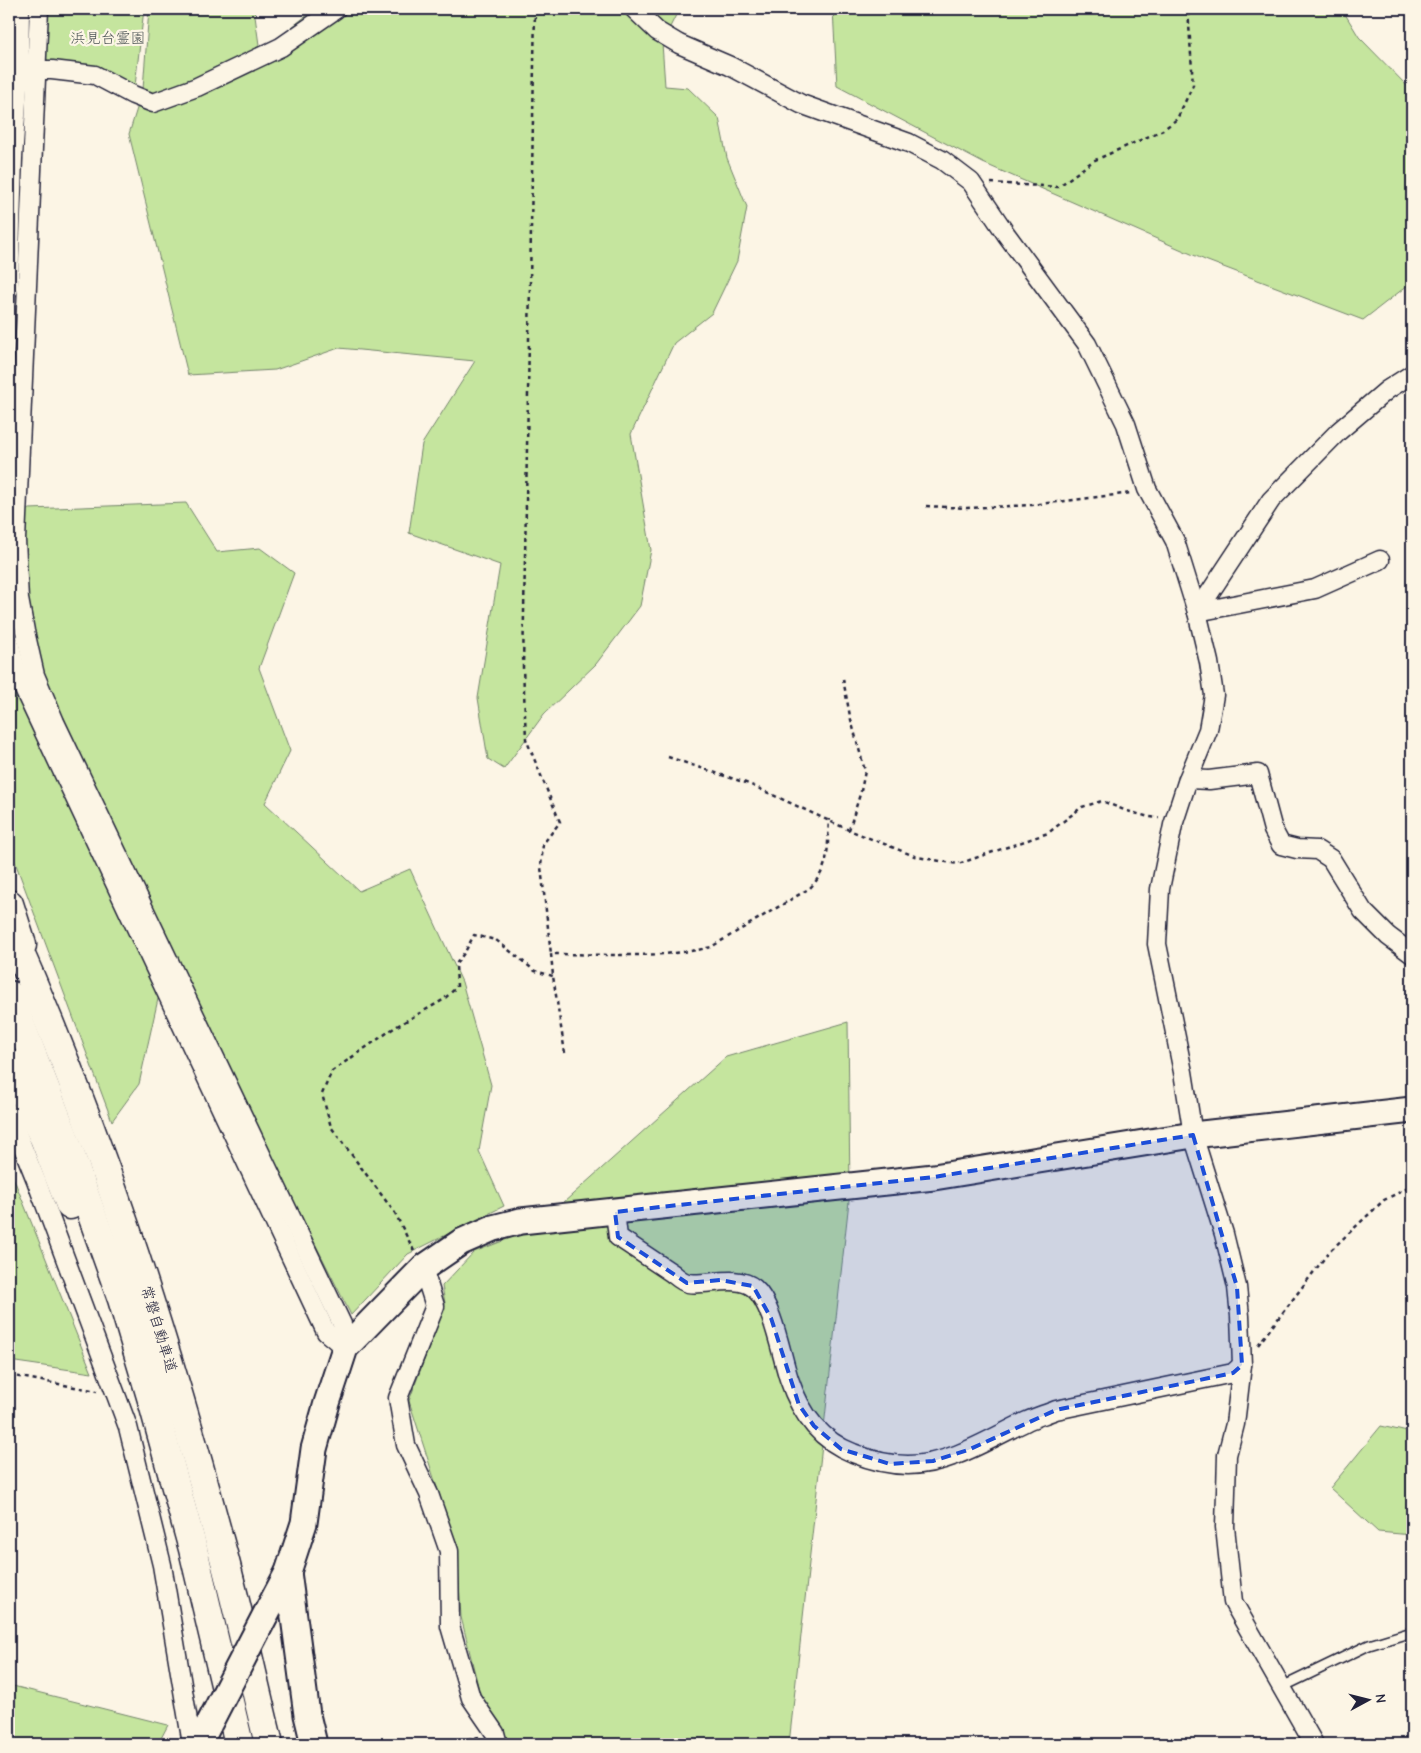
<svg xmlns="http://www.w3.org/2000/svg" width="1421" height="1753" font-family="'Comic Neue','Klee One',sans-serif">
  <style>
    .green { fill: #c5e59e; stroke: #74846c }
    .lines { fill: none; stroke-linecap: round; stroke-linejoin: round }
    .lane-casing { stroke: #22223b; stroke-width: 12 }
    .street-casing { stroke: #22223b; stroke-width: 21 }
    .secondary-casing { stroke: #22223b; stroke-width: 29 }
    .highway-casing { stroke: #22223b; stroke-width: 31 }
    .path { stroke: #22223b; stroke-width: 2.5; stroke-dasharray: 4 4; stroke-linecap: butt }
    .lane { stroke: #fcf5e5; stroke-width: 9 }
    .street { stroke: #fcf5e5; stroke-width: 18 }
    .secondary { stroke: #fcf5e5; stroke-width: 25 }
    .highway { stroke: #fcf5e5; stroke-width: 28 }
    .secondary-bridge-casing { stroke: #22223b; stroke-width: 29; stroke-linecap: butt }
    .secondary-bridge { stroke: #fcf5e5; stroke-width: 25 }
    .marked { fill: #1d4ed8; fill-opacity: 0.2; stroke: #1d4ed8; stroke-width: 4; stroke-dasharray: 10 6; stroke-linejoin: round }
    .labels { text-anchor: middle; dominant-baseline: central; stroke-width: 4.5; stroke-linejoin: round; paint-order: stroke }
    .park-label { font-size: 15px; fill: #4b5354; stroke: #fcf5e5 }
    .street-label { font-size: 15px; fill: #22223b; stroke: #fcf5e5 }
  </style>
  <rect width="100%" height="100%" fill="#fcf5e5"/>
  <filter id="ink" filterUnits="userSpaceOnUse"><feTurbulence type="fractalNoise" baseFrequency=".02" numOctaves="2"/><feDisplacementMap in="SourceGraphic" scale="10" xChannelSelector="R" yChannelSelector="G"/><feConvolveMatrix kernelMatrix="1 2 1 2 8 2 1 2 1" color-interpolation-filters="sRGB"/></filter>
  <g filter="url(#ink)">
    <g class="green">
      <path d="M9,9H144L135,86L99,67L50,64L9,67Z"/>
      <path d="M149,9H254L260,52L315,9H679L662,43L665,86L688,88L719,118L727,158L747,207L737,261L712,313L674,343L631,434L651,550L640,606L596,664L544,714L504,769L488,759L478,698L500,565L409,533L422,444L475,361L339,348L275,370L188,375L129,134L143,89Z"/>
      <path d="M833,9H1342L1359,37L1412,91V282L1363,320L1205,260L983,163L837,86Z"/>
      <path d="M186,503L217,552L260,548L294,573L259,668L290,751L265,803L359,891L410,869L462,982L491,1085L479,1151L504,1206L408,1254L351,1315L183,981L158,999L139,1084L112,1121L9,846V522L29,509Z"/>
      <path d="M848,1022L850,1192L789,1744H505L480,1694L461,1617L457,1549L409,1401L445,1303L442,1286L474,1252L534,1229L726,1057Z"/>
      <path d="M9,1167L92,1373L9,1361Z"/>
      <path d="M1381,1426L1412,1433V1535L1378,1532L1330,1488Z"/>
      <path d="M9,1685L168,1725L158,1744H9Z"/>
    </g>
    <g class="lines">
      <defs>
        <path id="lane" d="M1282,1687L1369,1645L1412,1632"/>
        <g id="street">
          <path d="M39,9L16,540L19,599L25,631L35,675L55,722L342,1324L345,1348"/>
          <path d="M634,9L657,31L679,44L730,66L801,104L909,143L942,160L971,182L1006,234L1087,344L1126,424L1147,489L1175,541L1197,612L1209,662L1214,695L1208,730L1188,779L1173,825L1160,889L1157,944L1183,1072L1193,1135L1224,1234L1237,1287L1240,1316L1242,1365L1235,1424L1227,1455L1225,1527L1233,1602L1314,1744"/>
          <path d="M36,70H52L95,75L133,95L153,103L197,87L281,47L336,9"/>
          <path d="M9,289L13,158L19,73L20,9"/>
          <path d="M1197,612L1271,500L1339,431L1387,390L1412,374"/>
          <path d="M1197,612L1315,589L1380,560"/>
          <path d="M9,641L18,677L326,1332L345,1348"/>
          <path d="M1188,779L1209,780L1258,774L1273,830L1281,845L1297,849L1317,850L1331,859L1363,911L1388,936L1412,954"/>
          <path d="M9,1113L36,1180L128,1427L162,1565L192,1744"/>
          <path d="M615,1212L618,1237C636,1249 654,1261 672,1273C676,1276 682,1282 688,1283C706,1286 738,1274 754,1288C773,1304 781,1355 789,1379C800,1412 819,1440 853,1453C870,1460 889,1465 908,1465C950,1465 991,1438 1027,1421C1036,1417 1046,1414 1056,1410L1233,1373L1242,1365"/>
          <path d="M423,1268L435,1306L398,1398L406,1445L429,1494L449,1551L450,1626L471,1698L495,1733L498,1744"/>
        </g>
        <g id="secondary">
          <path d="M9,74L36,70"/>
          <path d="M288,1572L307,1715L314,1744"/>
          <path d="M269,1608L288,1572L304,1523L314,1449L327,1403L345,1348L423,1268L461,1242L493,1228L521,1221L934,1177L1193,1135L1412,1110"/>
          <path d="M199,1744L209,1724"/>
        </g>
        <g id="highway">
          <path d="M9,904L22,945"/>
          <path d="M9,928C97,1125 163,1330 219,1539C238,1607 252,1676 269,1744"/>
          <path d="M9,995L62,1131L122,1299L152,1400L193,1549L239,1744"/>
          <path d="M9,1064L44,1138L70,1205"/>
        </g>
      </defs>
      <use href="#lane" class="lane-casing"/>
      <use href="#street" class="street-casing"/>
      <use href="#secondary" class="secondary-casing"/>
      <use href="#highway" class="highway-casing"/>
      <g class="path">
        <path d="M535,9L523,667L526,739L560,822L543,844L541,867L551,954"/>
        <path d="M991,183L1058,187L1093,161L1163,130L1177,119L1193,85L1188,9"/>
        <path d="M926,506L967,508L1032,505L1131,493"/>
        <path d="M843,679L850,716L865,771L861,791L849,830"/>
        <path d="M668,757L749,784L849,830L917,857L958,864L1048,833L1082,807L1102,801L1124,810L1149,817L1159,818"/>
        <path d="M565,1053L553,976L551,954C601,954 663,959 711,947L810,888C831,866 827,848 829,819"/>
        <path d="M414,1251L395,1213L331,1127L322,1094L332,1071L397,1026L443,1000L457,987L456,964L465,952L474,935L496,940L535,971L553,976"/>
        <path d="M1258,1345L1329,1252L1384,1200L1412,1186"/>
        <path d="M9,1375L97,1391"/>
        <path d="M444,1744L479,1737"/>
      </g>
      <use href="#lane" class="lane"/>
      <use href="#street" class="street"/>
      <use href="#secondary" class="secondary"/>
      <use href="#highway" class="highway"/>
      <defs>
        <path id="secondary-bridge" d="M209,1724L269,1608"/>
      </defs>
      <use href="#secondary-bridge" class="secondary-bridge-casing"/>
      <use href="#secondary-bridge" class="secondary-bridge"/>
    </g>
  </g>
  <path class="marked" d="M1193,1135L1237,1287L1242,1365L1233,1373L1056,1410L968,1450L933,1461L890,1464L841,1449L814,1426L799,1405L771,1318L753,1286L720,1280L687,1283L618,1237L615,1212L934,1177Z"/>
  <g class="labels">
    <g class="park-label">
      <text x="108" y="38">浜見台霊園</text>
    </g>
    <g class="street-label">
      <text transform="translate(159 1329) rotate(73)">常磐自動車道</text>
    </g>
  </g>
  <rect width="1421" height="1753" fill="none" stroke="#fcf5e5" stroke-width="30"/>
  <rect x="15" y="15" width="1391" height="1723" fill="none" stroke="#22223b" stroke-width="2" filter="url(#ink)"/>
  <g transform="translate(1368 1700) rotate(83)" stroke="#fcf5e5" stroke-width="4" paint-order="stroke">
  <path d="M0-4L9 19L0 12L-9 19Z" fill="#22223b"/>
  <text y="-8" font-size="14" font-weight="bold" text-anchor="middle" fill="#22223b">N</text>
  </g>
</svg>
